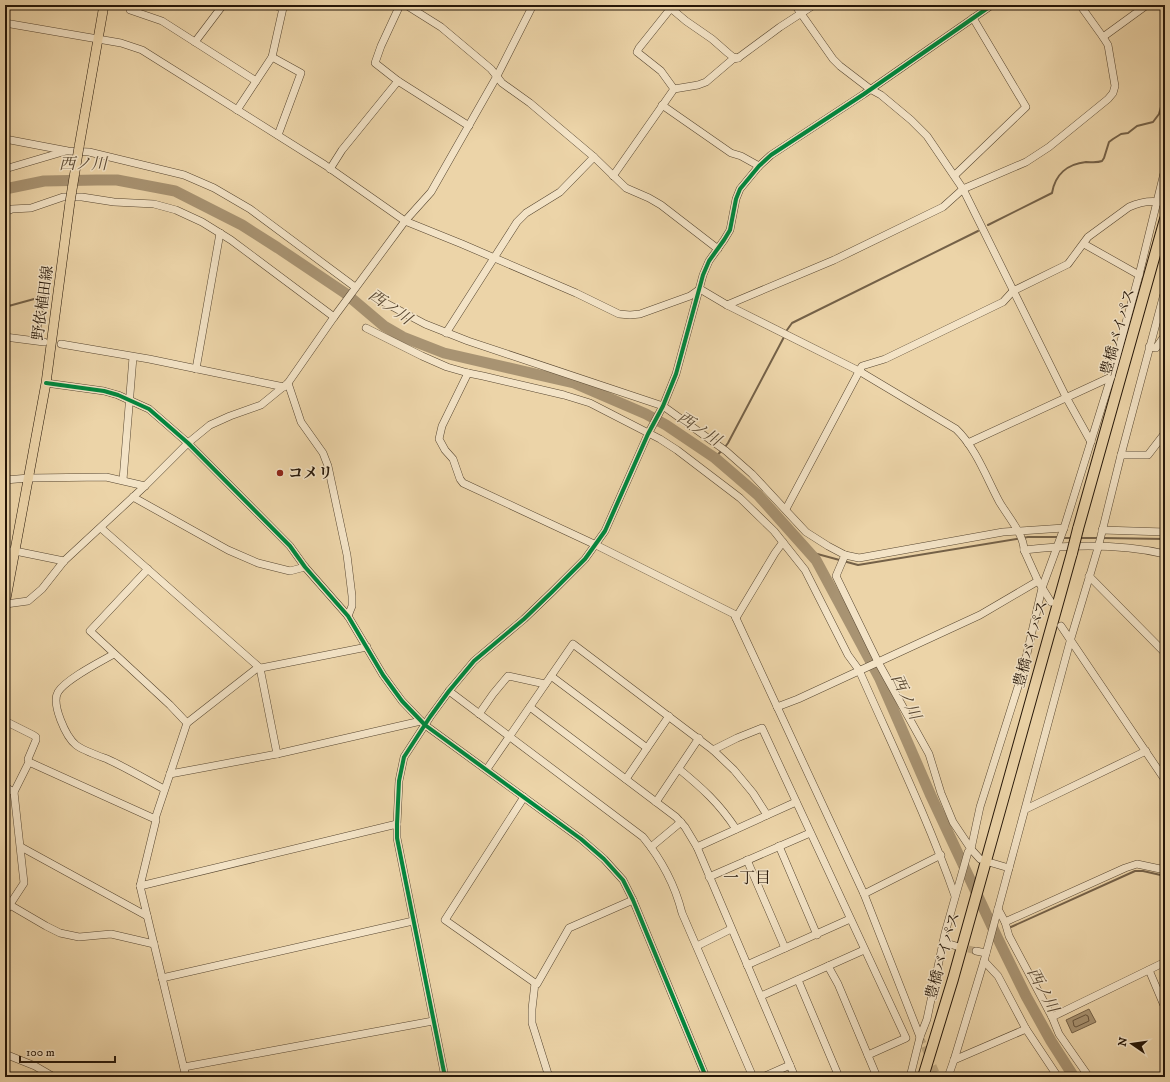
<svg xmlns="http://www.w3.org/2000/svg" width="1170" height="1082" font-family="'IM FELL DW Pica','Noto Serif JP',serif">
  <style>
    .water { fill: #a89372; stroke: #746148 }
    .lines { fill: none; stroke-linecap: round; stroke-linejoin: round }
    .shore { stroke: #66543d; stroke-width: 1 }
    .stream { stroke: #746148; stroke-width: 2 }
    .river { stroke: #a89372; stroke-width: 11 }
    .minor-tunnel { stroke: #c4ae88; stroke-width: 7; stroke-dasharray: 7 3.5; stroke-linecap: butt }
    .minor-casing { stroke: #574630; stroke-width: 8 }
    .major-casing { stroke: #251608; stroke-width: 10 }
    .highway-casing { stroke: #251608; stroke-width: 12 }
    .minor { stroke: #f3e3c6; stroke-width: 7 }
    .major { stroke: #ecd4a8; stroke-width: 9 }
    .highway { stroke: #ecd4a8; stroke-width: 10 }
    .major-bridge-casing { stroke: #251608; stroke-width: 10; stroke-linecap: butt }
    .highway-bridge-casing { stroke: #251608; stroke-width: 12; stroke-linecap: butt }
    .major-bridge { stroke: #ecd4a8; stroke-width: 9 }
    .highway-bridge { stroke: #ecd4a8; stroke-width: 10 }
    .cycleway-casing { stroke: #f3e3c6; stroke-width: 6 }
    .cycleway { stroke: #00873e; stroke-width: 4 }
    .poi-dot { fill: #8f2418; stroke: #f3e3c6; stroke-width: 1.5 }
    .labels { text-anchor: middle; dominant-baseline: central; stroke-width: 3; stroke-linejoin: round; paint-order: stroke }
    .street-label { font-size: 15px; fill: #251608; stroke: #f3e3c6 }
    .poi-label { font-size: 15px; font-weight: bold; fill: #251608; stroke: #f3e3c6; text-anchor: start }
    .water-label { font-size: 16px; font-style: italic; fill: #594832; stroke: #f3e3c6 }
    .neighbourhood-label { font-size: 16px; fill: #251608; stroke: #f3e3c6 }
  </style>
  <rect width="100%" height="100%" fill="#ecd4a8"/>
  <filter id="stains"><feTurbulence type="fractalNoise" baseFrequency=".005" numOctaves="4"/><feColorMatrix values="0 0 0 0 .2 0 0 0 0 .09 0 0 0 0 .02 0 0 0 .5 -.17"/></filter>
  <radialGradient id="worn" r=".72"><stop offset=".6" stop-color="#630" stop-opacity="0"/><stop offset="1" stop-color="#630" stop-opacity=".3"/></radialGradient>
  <path class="water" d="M1089,1009L1096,1022L1072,1033L1066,1020Z"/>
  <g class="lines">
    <path class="shore" d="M1086,1015L1088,1016L1089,1021L1076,1027L1074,1026L1073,1021Z"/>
    <g class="stream">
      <path d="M988,225L1052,193C1055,175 1067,164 1086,162C1092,162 1097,163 1102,161L1104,158L1109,142L1113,139L1121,134L1128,133L1137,126L1153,122L1159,114L1165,93"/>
      <path d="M5,307L45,296L39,337"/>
      <path d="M787,330L792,323L978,231"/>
      <path d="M725,447L728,443L784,337"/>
      <path d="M715,458L722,450"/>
      <path d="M1062,538H1072"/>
      <path d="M1078,538H1098"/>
      <path d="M1102,538L1165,539"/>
      <path d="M810,552L858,565L1028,537H1058"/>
      <path d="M1011,927L1135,871H1143L1165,876"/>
    </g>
    <path class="river" d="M5,189L44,181L97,180H117L175,191L242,225L278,248L345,293L384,326L403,337L444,353L574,383L646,414L666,425L715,458L758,495L816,560L880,679L931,796L997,937L1026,996L1051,1041L1074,1077"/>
    <g class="minor-tunnel">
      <path d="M958,946L976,951"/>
      <path d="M920,1037L938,1077"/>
    </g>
    <defs>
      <g id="minor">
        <path d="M129,5L130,10L162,21L256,81"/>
        <path d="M400,5L381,46L375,63L398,81L469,126"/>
        <path d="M406,5L441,27L491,69L502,83L530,103L594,157L626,188L649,198L661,205L718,249"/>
        <path d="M667,5L686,21L712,39L728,53L733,57L738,58"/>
        <path d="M795,5L833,59L840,66L870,89L881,95L911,120L927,136L963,189L1066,397L1091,442"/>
        <path d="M671,8L639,48L637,52L661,71L674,89"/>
        <path d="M5,23L121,43L142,50L325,165L405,221L462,244L576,293L619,314L630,315L640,314L690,296L700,289"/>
        <path d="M1103,37L1147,5"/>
        <path d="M195,42L223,5"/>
        <path d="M272,57L301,73L278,135"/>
        <path d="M662,105L731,153L741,156L759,166"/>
        <path d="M237,110L272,57L283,8L272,5"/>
        <path d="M5,139L68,151L89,152L184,175L214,188L250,209L355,287"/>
        <path d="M5,169L66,151"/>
        <path d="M330,169L342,150L398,81"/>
        <path d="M955,175L1026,107L973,18"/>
        <path d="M613,176L674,89L698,85L706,82L733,59L738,58L780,27L814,5"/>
        <path d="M5,212L12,209L31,208L63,197H82L114,202L154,204L176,210L202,222L231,240L334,317"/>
        <path d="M1084,244L1139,275"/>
        <path d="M700,289L727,305L859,371L956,429C976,448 987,479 1000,503C1008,516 1024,535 1024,550L1038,581L1051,602"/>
        <path d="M378,299L425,324L468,341L663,406L726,451L752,474L806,532L828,546L845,555L859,558L1003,532L1064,528"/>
        <path d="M727,305L834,260L943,207L963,189L1026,162L1049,147L1108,99L1113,93L1115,86L1108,45L1103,37L1080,5"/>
        <path d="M366,328L422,356L447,367L468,373L483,376L564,395L590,403L660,439L677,450L740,498L774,531L805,570L848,655L859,670C892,745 928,819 955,896"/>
        <path d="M446,333L517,222L526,213L560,192L594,157"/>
        <path d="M5,337L44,342"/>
        <path d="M61,344L149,359L284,387"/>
        <path d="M1149,347L1156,348L1165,335"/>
        <path d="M196,369L220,233"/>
        <path d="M468,373L442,426L439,439L445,450L453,459L460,479L463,483L596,545L734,614L864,894L920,1037"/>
        <path d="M46,383L104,391L118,395L149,409L164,422L188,443L290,546L305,567L348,616L383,675L402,701L425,725L581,839L604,859L623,880L633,900L706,1077"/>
        <path d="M288,383L301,422L323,453L328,466L347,555L352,596V606L348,616"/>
        <path d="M968,443L1111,377"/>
        <path d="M1121,455H1148L1165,433"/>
        <path d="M5,480L29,478L106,477L145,486"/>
        <path d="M123,480L133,357"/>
        <path d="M133,497L228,550L258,563L290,571L305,567"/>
        <path d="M786,509L862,366L885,359L1003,302L1013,291L1064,266L1068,264L1088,237L1129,207C1140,202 1153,200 1165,203"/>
        <path d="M101,528L260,668L277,754"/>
        <path d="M1102,530L1165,532"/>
        <path d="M1024,550C1068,545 1122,544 1165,554"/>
        <path d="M5,551H15L64,561"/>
        <path d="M845,555L836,576L878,662L929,754L941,793L953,822L971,849L980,859"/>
        <path d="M148,569L90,631L170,705L187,723"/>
        <path d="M1089,576L1165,653"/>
        <path d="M5,609L6,604L28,601L42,589L64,561L145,486L188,443L210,425L230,416L261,405L288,383L334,317L405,221L431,192L497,76L533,5"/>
        <path d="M736,618L775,553L783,542"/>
        <path d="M1061,626L1165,780"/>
        <path d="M114,654C100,662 66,679 58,692C51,704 66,737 76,745C82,750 99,756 107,759C127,768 145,779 164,789"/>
        <path d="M551,676L647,748"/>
        <path d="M449,691L643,837C661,859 675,885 682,913L753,1077"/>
        <path d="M530,707L676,817L685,827L697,847L795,1077"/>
        <path d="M777,707L798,699L980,615L1038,581"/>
        <path d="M479,714L493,694L508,676L545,684"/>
        <path d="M5,721L33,735L36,737V740L28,759L29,762L14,792L24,883L5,912"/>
        <path d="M713,750L737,738L762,728L906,1038L868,1055"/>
        <path d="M29,762L155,819"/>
        <path d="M487,769L573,644L713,750L734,770L753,793L767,815"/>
        <path d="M679,769C702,788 719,803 736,829"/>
        <path d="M170,774L277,754L421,721"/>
        <path d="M626,779L669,716"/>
        <path d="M5,787L14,792"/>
        <path d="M524,797L445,920L535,983"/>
        <path d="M656,802L699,738"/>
        <path d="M1026,809L1146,751"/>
        <path d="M779,846L817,935"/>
        <path d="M21,847L147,916"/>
        <path d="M651,847L681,822"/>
        <path d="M697,847L796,802"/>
        <path d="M747,860L785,948"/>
        <path d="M992,863L1009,868"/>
        <path d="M709,877L810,833"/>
        <path d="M140,886L397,824"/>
        <path d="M864,894L941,855"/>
        <path d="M10,905L46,926L60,933L79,937L111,934L154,944"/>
        <path d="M998,909L1005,922L1009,936L1052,1017L1059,1034L1089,1077"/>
        <path d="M1005,922L1125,868L1137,864L1165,870"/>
        <path d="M943,942L956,946"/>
        <path d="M697,946L731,929"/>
        <path d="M976,951L986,953"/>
        <path d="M984,961L998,976L1026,1029L1058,1077"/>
        <path d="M747,965L850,919"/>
        <path d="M828,966L838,984L877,1077"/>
        <path d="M1149,970L1165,1008"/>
        <path d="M162,978L413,921"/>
        <path d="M798,980L839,1077"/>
        <path d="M761,996L864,950"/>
        <path d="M1052,1017L1165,962"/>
        <path d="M5,1054L35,1066L54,1077"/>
        <path d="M954,1060L1026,1029"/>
        <path d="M184,1067L433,1021"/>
        <path d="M186,1077L140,886L156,820L155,819L187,723L256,669L367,647"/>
        <path d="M445,1077L397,838V824L399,781L404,757L430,717L449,691L474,661L524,619L552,592L585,559L605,531L648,434L663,406L676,374L703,275L709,261L724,240L730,230L736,199L740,189L759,166L771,155L864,94L992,5"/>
        <path d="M549,1077L532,1023V1009L535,983L537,984L569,928L633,900"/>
        <path d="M763,1077L790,1065"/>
        <path d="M910,1077L920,1037L927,1019L945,933L968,852L971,849L980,807L1023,671L1042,588L1064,528L1111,377L1139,275L1165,169"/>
        <path d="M948,1077L954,1060L984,961L1071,638L1098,548L1121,455L1165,290"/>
      </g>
      <g id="major">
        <path d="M79,147L104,5"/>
        <path d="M5,604L46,383L70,202"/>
      </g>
      <g id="highway">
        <path d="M1078,529L1165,219"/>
        <path d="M923,1077L953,979L1072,553"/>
      </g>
    </defs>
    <use href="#minor" class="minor-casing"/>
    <use href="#major" class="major-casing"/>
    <use href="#highway" class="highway-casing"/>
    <use href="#minor" class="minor"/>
    <use href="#major" class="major"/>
    <use href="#highway" class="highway"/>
    <defs>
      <path id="major-bridge" d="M70,202L79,147"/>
      <path id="highway-bridge" d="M1072,553L1078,529"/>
    </defs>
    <use href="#major-bridge" class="major-bridge-casing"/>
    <use href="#highway-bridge" class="highway-bridge-casing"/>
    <use href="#major-bridge" class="major-bridge"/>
    <use href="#highway-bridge" class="highway-bridge"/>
    <defs>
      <g id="cycleway">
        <path d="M46,383L104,391L118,395L149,409L164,422L188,443L290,546L305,567L348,616L383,675L402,701L425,725L581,839L604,859L623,880L633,900L706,1077"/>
        <path d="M445,1077L397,838V824L399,781L404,757L430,717L449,691L474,661L524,619L552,592L585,559L605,531L648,434L663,406L676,374L703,275L709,261L724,240L730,230L736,199L740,189L759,166L771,155L864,94L992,5"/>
      </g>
    </defs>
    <use href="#cycleway" class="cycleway-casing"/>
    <use href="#cycleway" class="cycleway"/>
  </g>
  <circle class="poi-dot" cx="280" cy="473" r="4"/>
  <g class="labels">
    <g class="street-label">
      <text transform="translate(43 303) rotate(-82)">野依植田線</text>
      <text transform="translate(1118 332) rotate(-74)">豊橋バイパス</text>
      <text transform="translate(1031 644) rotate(-74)">豊橋バイパス</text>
      <text transform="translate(943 956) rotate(-74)">豊橋バイパス</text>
    </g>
    <g class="poi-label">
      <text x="288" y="473">コメリ</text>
    </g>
    <g class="water-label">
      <text x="83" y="164">西ノ川</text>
      <text transform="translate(390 307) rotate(35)">西ノ川</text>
      <text transform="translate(699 429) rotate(33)">西ノ川</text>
      <text transform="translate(906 697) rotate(65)">西ノ川</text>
      <text transform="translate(1043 990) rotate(62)">西ノ川</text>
    </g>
    <g class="neighbourhood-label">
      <text x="747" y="878">一丁目</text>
    </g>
  </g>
  <rect width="1170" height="1082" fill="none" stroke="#ecd4a8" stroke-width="20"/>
  <rect x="6" y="6" width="1158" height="1070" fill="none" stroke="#251608" stroke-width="2"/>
  <rect x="10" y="10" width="1150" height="1062" fill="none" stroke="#251608"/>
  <g transform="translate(1132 1044) rotate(283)" stroke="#f3e3c6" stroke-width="3" paint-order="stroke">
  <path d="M0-3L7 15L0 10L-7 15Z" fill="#251608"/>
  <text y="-6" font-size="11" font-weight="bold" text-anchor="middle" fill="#251608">N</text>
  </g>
  <path d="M20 1056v6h95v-6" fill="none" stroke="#251608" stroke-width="2"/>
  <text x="26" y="1056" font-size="12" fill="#251608" stroke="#f3e3c6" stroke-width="3" paint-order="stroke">100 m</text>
  <rect width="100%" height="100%" filter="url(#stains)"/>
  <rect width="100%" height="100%" fill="url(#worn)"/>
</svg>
